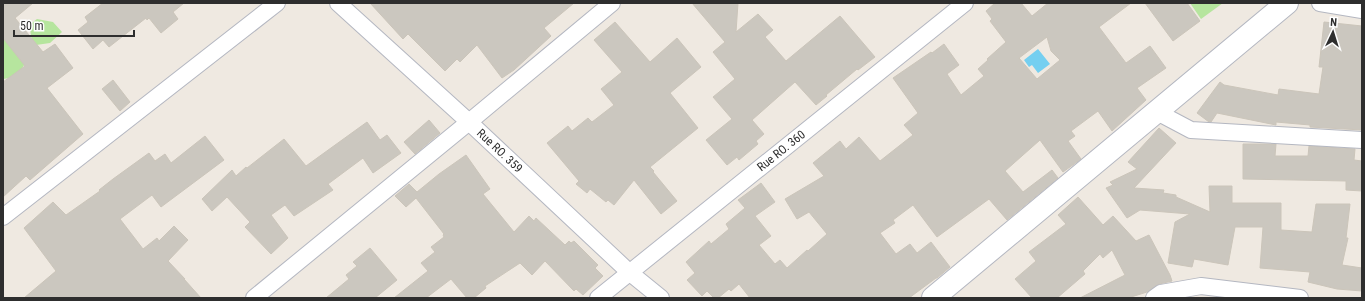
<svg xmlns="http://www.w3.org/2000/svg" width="1365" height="301" font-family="'Roboto Condensed',sans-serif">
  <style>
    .green { fill: #b6e59e }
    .water { fill: #75cff0 }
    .building { fill: #cbc7bf; stroke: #cbc5ba; fill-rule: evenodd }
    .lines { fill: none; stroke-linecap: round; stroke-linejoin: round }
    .street-casing { stroke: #b4b7c1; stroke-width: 18 }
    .secondary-casing { stroke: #b4b7c1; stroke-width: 24 }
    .street { stroke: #fff; stroke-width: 16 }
    .secondary { stroke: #fff; stroke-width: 22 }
    .labels { text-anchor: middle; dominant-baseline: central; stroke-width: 4; stroke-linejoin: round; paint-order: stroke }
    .street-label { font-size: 12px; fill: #2e2e2e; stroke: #fff }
  </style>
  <rect width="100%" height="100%" fill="#efe9e1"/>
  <g class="green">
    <path d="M1190,3H1223L1201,19Z"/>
    <path d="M37,19L53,22L62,32L50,43L36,45L17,77L3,79V31L32,40L29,25Z"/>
  </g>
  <path class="water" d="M1038,49L1050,64L1038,73L1032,65L1029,67L1024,60Z"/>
  <g class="building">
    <path d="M3,3H33L15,18L43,52L55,44L73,68L47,88L83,134L30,180L26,176L3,197V82L25,66L3,38Z"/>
    <path d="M103,3H184L173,12L178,19L161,33L149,18L147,20L146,18L109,47L103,40L93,49L78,30L88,22L85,17Z"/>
    <path d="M370,3H574L544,28L551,36L514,70L502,78L477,45L460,62L457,59L445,71L408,34L403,39Z"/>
    <path d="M692,3H738L736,32L758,14L773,30L765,37L786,61L840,16L875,57L858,70L857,69L826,95L827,96L816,105L795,82L752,120L764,134L756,141L758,144L739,160L737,157L727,165L706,140L732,119L713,97L735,79L713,52L725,42Z"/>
    <path d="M995,3H1021L1032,16L1048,3H1131L1099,27L1126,63L1150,46L1166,68L1137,88L1146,100L1112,131L1098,111L1071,131L1075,136L1068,141L1081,159L1063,172L1040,140L1005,171L1023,192L1052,170L1058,178L1007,220L989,199L937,237L913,205L893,220L895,223L880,233L896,254L910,244L917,253L931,242L950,267L937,278H936L909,298H750L739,284L731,291L729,289L718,298H714L707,291L702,296L687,280L695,273L686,262L709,241L711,244L729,229L726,224L745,208L738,200L761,183L775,202L755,216L771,236L759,245L775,264L780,260L787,268L807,250L808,251L827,234L809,212L797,219L785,199L824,176L813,163L840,141L846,149L859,137L880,161L913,135L904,125L918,113L893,78L931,52L932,53L944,44L959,65L947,74L961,95L984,76L978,69L988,60L987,59L1006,42L990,21L992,19L986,11ZM1047,37L1051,51L1060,60L1037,79L1019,58Z"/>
    <path d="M1145,3H1187L1200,21L1173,41Z"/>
    <path d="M615,22L650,62L677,38L701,67L670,93L698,128L650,167L654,171L653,172L677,201L661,214L634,180L614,205L608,200L606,202L590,189L587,193L576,184L579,181L547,143L568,126L572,131L588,118L592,122L614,105L601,89L622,72L594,40Z"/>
    <path d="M1324,22L1362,26V130L1310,127V125L1276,122V125L1217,113L1211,122H1209L1197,113L1220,82L1224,85L1278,95L1279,89L1319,94L1323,67H1319Z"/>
    <path d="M113,80L130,102L120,111L102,89Z"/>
    <path d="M429,120L440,133L415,154L404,142Z"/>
    <path d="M367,122L380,140L387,135L401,153L373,173L363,158L328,184L333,190L294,216L285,205L271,215L288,238L271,254L245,227L250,222L227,197L212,211L202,199L232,170L236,176L246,167L247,168L284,139L306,166Z"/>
    <path d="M1159,128L1176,143L1134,188L1164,190L1163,193L1176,195V197L1210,212L1209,186H1232V203H1281V230L1312,232L1316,204H1350L1346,238H1348L1342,265L1362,268V291L1337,289L1308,282L1310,272L1260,268L1263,227H1235L1228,265L1194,259L1192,267L1168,263L1175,222L1190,214L1140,210L1127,218L1106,188L1113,185L1110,182L1137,169L1128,162Z"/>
    <path d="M205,136L224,160L161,207L152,195L120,219L143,249L157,238L159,241L174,226L188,240L168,261L185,279H184L201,298H24L56,271L24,228L53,202L66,215L100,191L99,190L113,179L149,153L155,161L165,154L171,163Z"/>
    <path d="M1243,144H1276L1275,156H1308L1309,146L1355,149L1354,160L1362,161V191L1346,190V181L1243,179Z"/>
    <path d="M466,155L490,189L483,194L514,232L529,216L534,221L536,218L565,245L569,241L571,243L574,241L598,265L595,268L603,276L583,295L576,289L574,291L545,261L532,275L520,263L485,286L486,288L474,298H467L451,279L426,298H394L428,271L421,263L435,252L431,247L444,237L443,235L444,234L416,198L406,207L395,196L409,184L417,192L439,174Z"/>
    <path d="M1078,197L1103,225L1113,216L1136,241L1149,235L1170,275L1172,281L1159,284L1147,292L1128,298H1080L1125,275L1112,250L1103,258L1100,254L1083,271L1085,274L1057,298H1032L1015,279L1036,261L1029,252L1066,224L1058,215Z"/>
    <path d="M370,248L397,280L375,298H326L349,279L346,275L357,266L353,262Z"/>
  </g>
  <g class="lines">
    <defs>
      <g id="street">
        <path id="s1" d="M338,3L469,122L629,272L661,298"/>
        <path d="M1320,3L1362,10"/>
        <path d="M1157,112L1191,130L1362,140"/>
        <path d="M3,217L277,3"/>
        <path d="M254,298L469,122L612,3"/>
        <path id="s2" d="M598,298L965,3"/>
        <path d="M1154,298L1161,293L1201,286L1300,298"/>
      </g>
      <path id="secondary" d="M933,298L1287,3"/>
    </defs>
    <use href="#street" class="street-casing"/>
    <use href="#secondary" class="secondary-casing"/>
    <use href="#street" class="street"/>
    <use href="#secondary" class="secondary"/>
  </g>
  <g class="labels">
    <g class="street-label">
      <text stroke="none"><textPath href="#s1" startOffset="219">Rue RO. 359</textPath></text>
      <text stroke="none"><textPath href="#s2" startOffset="235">Rue RO. 360</textPath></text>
    </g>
  </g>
  <rect width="1365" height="301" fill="none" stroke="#2e2e2e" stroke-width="8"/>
  <g transform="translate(1333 32) rotate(4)" stroke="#ffffff" stroke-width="3" paint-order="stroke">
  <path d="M0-3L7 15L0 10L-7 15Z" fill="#2e2e2e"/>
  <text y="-6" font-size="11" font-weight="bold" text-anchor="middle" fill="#2e2e2e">N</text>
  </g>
  <path d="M14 30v6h120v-6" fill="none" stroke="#2e2e2e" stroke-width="2"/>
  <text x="20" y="30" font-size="12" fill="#2e2e2e" stroke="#ffffff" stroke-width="3" paint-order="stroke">50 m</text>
</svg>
